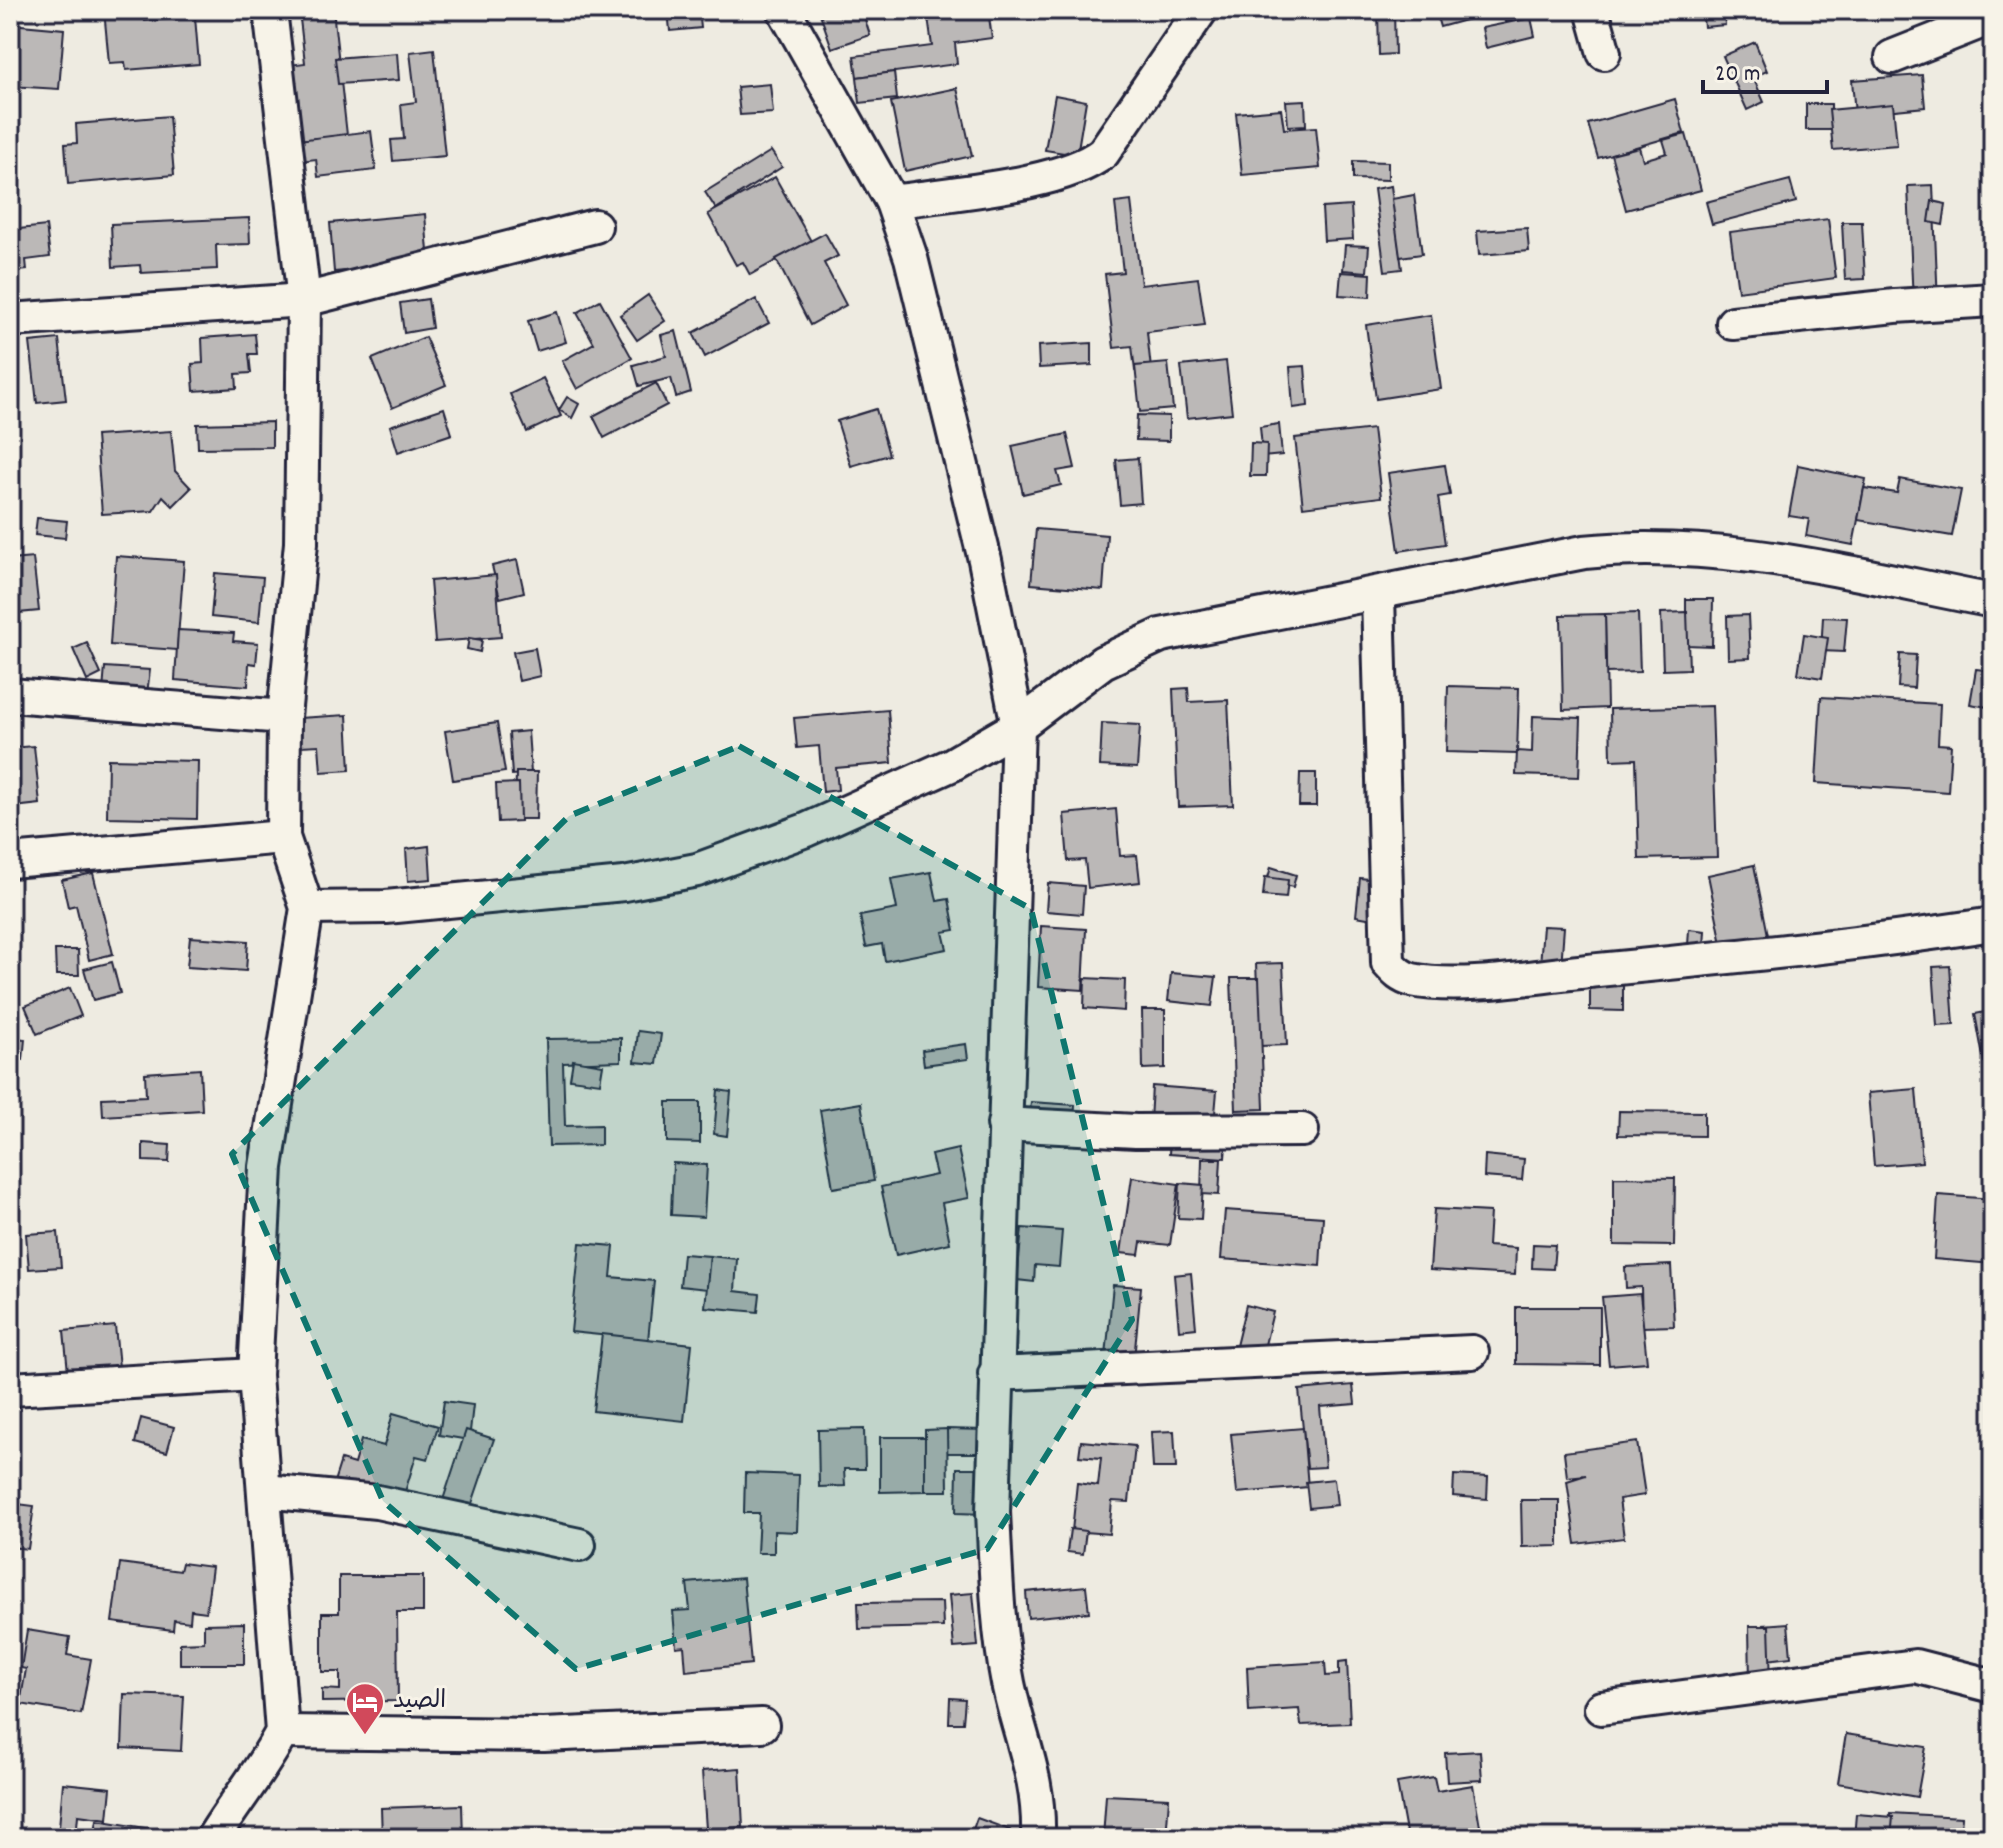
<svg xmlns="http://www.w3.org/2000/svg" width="2003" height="1848" font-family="Dekko,'Playpen Sans Arabic',sans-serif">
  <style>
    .building { fill: #bbb8b7; stroke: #22223b; stroke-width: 2 }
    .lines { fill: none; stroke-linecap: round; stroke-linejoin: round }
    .minor-casing { stroke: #22223b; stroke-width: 38 }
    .minor { stroke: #f7f3e8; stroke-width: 32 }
    .marked { fill: #0f766e; fill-opacity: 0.2; stroke: #0f766e; stroke-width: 6; stroke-dasharray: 16 10; stroke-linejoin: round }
    .labels { text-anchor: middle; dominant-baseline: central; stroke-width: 6; stroke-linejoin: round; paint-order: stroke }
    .poi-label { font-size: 24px; fill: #22223b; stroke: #f7f3e8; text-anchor: start }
  </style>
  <rect width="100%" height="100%" fill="#eeebe1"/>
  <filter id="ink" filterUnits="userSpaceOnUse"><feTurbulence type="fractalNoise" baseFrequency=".0125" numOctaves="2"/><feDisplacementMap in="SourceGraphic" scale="16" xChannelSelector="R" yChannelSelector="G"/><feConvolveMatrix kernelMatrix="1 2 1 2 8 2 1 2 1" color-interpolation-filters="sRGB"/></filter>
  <g filter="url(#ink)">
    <g class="building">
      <path d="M104,10H144L145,21L195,17L199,64L126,70L125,62L109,63Z"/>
      <path d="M299,10H333L347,135L290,141L282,66L305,63Z"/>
      <path d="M668,10H699L701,28L670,31Z"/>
      <path d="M862,10L870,35L832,48L819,11Z"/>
      <path d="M927,10H988L992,38L955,43L957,64L857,77L854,56L932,46Z"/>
      <path d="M1112,10H1137L1135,16Z"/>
      <path d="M1378,10H1394L1395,54L1379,55Z"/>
      <path d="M1435,10H1478L1480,16L1440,27Z"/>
      <path d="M1503,10H1557V11L1505,22Z"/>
      <path d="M1702,10H1724L1725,25L1704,27Z"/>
      <path d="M1531,18L1535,36L1486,48L1482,28Z"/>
      <path d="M10,24L64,29L59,89L10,86Z"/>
      <path d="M1755,42L1767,71L1753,77L1764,102L1747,110L1723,56Z"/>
      <path d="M434,49L445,156L393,161L391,140L404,139L401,104L416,102L410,52Z"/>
      <path d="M397,53L399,80L338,84L335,58Z"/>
      <path d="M894,72L897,99L860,103L857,77Z"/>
      <path d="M1922,75L1925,107L1855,114L1852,80Z"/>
      <path d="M770,84L773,113L740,115L737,87Z"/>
      <path d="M957,88L972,156L905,171L891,102Z"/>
      <path d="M1055,95L1086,101L1077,155L1045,150Z"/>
      <path d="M1675,99L1684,133L1598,158L1588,124Z"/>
      <path d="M1305,100L1306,125L1288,126L1286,101Z"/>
      <rect x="1806" y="104" width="25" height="26"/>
      <path d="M1893,104L1897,145L1833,150L1829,110Z"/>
      <path d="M1281,109L1284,129L1316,127L1320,168L1242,175L1236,113Z"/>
      <path d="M169,116L174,175L68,184L65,144L77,143L76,124Z"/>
      <path d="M371,131L376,170L318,177L316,159L292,162L290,141Z"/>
      <path d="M1686,134L1701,190L1626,210L1611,154L1639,147L1643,160L1667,153L1663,140Z"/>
      <path d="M771,151L782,167L716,209L705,192Z"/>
      <path d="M1353,161L1388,162V180L1353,179Z"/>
      <path d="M775,177L811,241L750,275L743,262L736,265L708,214Z"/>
      <path d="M1790,180L1796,202L1712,224L1706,202Z"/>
      <path d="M1933,185L1938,303L1913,304L1908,186Z"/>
      <path d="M1391,186L1402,269L1385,271L1374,189Z"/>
      <path d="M1414,195L1422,254L1400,257L1392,199Z"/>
      <path d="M1131,201L1141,285L1198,278L1205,325L1147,332L1151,369L1135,371L1132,346L1114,348L1105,274L1123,272L1115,203Z"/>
      <path d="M1932,201L1946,204L1943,225L1929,222Z"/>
      <path d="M1351,206L1353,239L1324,241L1322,208Z"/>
      <path d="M425,214L429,264L334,272L330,223Z"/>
      <path d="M249,218L250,244L216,245L217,269L141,273L140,265L113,267L111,224Z"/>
      <path d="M1828,219L1836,278L1738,291L1730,232Z"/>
      <path d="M1842,222H1862L1865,279L1845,280Z"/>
      <path d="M46,226L50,257L26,260L27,270L10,272V230Z"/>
      <path d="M1527,228L1529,251L1479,255L1477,231Z"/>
      <path d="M825,233L838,256L824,263L846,305L810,325L776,259Z"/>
      <path d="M1345,245L1369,246L1367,272L1343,270Z"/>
      <path d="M1341,272L1371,274L1370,297L1339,295Z"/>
      <path d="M648,295L665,321L637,340L620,315Z"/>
      <path d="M428,299L432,328L404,333L400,303Z"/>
      <path d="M756,299L769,323L705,357L693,333Z"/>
      <path d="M600,300L632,358L577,389L562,361L594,343L577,313Z"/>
      <path d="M557,312L566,342L537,351L528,321Z"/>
      <path d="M1431,315L1441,389L1376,399L1366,325Z"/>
      <path d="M676,331L691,392L676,397L671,378L639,386L633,365L666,356L661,335Z"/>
      <path d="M255,334L257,354H249L251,373L236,374L237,388L194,391L192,364L203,363L202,338Z"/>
      <path d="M425,337L446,385L392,408L372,359Z"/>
      <path d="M59,339L66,400L37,403L30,342Z"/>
      <path d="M1092,343V365L1039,368L1038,346Z"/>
      <path d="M1226,361L1232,413L1187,418L1181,366Z"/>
      <path d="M1168,363L1173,409L1140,412L1135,366Z"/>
      <path d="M1305,366L1308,406L1293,408L1290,367Z"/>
      <path d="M543,378L561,416L527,432L510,394Z"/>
      <path d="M656,383L667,405L604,438L593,416Z"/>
      <path d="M567,397L579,404L572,418L559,410Z"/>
      <path d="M444,408L452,434L398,452L390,426Z"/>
      <path d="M876,409L889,455L851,466L837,421Z"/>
      <path d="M1137,415L1169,416V441L1136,440Z"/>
      <path d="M272,422V447L198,448L197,424Z"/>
      <path d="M1279,424L1282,455L1263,457L1260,427Z"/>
      <path d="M1373,429L1381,497L1303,507L1295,438Z"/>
      <path d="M171,431L175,471L191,488L173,506L163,496L153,511L102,514L96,436Z"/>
      <path d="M1067,434L1075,468L1057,471L1061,485L1023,494L1012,446Z"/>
      <path d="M1251,443L1267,444L1266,476H1250Z"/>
      <path d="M1138,458L1141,503L1120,505L1116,460Z"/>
      <path d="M1445,465L1450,495L1438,497L1445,544L1399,551L1388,473Z"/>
      <path d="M1798,465L1866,479L1853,545L1806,536L1809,519L1789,516Z"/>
      <path d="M1900,479L1961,490L1952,536L1858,520L1864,488L1897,493Z"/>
      <path d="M37,518L67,521L65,538L35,535Z"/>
      <path d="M1036,529L1107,535L1103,590L1031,584Z"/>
      <path d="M116,556L184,561L177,650L110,645Z"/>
      <path d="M33,558L39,611L19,613V618L10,619V560Z"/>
      <path d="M517,560L524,592L500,598L492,566Z"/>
      <path d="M215,573L263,577L259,622L211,617Z"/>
      <path d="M496,575L501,637L435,642L430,581Z"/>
      <path d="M1686,599H1713L1712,646L1686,645Z"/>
      <path d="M1687,612L1689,669L1663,670L1661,613Z"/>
      <path d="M1638,613L1640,672L1606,673L1605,614Z"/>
      <path d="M1605,614L1607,708L1563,710L1561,615Z"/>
      <path d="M1748,615L1750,658L1728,659L1727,616Z"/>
      <path d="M1823,617L1847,618L1844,652L1821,651Z"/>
      <path d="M178,630L234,633L233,641L258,643L256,664L249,663L248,686L175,680Z"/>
      <path d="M1804,634L1828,638L1822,678L1798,674Z"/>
      <path d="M469,638L482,640L480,652L467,649Z"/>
      <path d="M87,643L101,674L87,681L73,649Z"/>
      <path d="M535,648L540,676L519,681L513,652Z"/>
      <path d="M1900,654L1916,655L1914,688L1898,687Z"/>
      <path d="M105,667L150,670L147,694L103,691Z"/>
      <path d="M1976,669L1993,671V708L1970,704Z"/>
      <path d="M1448,686L1519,688L1517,754L1446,752Z"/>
      <path d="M1188,688L1189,702L1228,700L1233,805L1178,807L1173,689Z"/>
      <path d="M1821,697L1940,704L1938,744L1951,745L1948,792L1816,783Z"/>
      <path d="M1712,706L1717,857L1639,859L1636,759L1611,760L1610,709Z"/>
      <path d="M888,710L892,763L836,768L838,790L823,792L819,746L797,748L794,718Z"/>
      <path d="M347,715L350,770L321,772L319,745L301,746L299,718Z"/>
      <path d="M1533,716L1581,718L1579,777L1516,775L1517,751L1532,752Z"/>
      <path d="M497,723L505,772L453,780L445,731Z"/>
      <path d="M1102,723L1140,725L1137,768L1100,766Z"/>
      <path d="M528,731L531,773L512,775L509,733Z"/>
      <path d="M34,746L40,804L14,807L16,828H10V748Z"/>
      <path d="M108,759L198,761L197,819L107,817Z"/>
      <path d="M516,772H537L536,819H515Z"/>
      <path d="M1300,773H1316V806H1299Z"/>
      <path d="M519,783L520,821L498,822L496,784Z"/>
      <path d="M1116,809L1120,856L1137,855L1140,882L1088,888L1085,860L1068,861L1064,814Z"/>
      <path d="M429,846L431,879L408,881L406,849Z"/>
      <path d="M1754,865L1769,940L1723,949L1708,875Z"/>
      <path d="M1271,867L1296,875L1293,887L1267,881Z"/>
      <path d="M931,872L937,901L949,899L955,930L943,932L947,949L885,961L882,944L866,947L860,916L897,909L891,879Z"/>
      <path d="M93,873L113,954L89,960L76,905L68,907L62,880Z"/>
      <path d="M1265,877L1288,880L1286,898L1263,896Z"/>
      <path d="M1360,878L1377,880L1373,919L1356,916Z"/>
      <path d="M1048,883L1084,886L1082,914L1046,911Z"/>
      <path d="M1041,926L1086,929L1083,990L1038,987Z"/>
      <path d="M1543,926L1564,927L1561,967L1540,965Z"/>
      <path d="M1689,929L1705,931L1703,962H1687Z"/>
      <path d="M190,937L248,941L246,971L187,967Z"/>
      <path d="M55,950H78L79,975H56Z"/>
      <path d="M112,962L120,993L93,1000L84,969Z"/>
      <path d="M1283,963L1287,1045L1260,1046L1256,964Z"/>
      <path d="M1950,966L1954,1025L1937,1026L1933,967Z"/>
      <path d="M1171,973L1216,977L1212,1006L1168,1001Z"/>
      <path d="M1085,978L1125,980L1124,1011L1084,1008Z"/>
      <path d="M1231,978H1259L1264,1109L1236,1110Z"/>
      <path d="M1590,983H1623V1011L1590,1010Z"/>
      <path d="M1993,984V1060L1984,1062L1975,1014L1990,1011L1985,986Z"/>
      <path d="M70,988L81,1016L37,1034L25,1006Z"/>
      <path d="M1142,1010H1165V1068L1143,1069Z"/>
      <path d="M638,1031L661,1034L657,1064L635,1062Z"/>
      <path d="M10,1037L25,1039L23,1060L10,1059Z"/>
      <path d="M621,1038V1061L563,1063L565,1126L601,1125V1145L549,1146L546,1039Z"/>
      <path d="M966,1044L968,1059L924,1065L922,1050Z"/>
      <path d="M573,1060L603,1065L600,1083L570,1079Z"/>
      <path d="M200,1069L202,1110L103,1116L102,1098L146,1096L145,1073Z"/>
      <path d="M1152,1086L1217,1091L1214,1125L1227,1134L1225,1158L1169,1154L1171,1122L1150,1121Z"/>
      <path d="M1916,1089L1922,1162L1874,1166L1868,1093Z"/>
      <path d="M718,1090L731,1092L727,1136L714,1134Z"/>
      <path d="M667,1102H700V1143L667,1142Z"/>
      <path d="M1031,1102L1075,1105L1074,1124L1029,1122Z"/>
      <path d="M861,1103L874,1181L833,1188L820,1110Z"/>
      <path d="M1619,1111L1704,1112V1136L1618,1135Z"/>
      <path d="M143,1143L170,1145L169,1162L143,1161Z"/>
      <path d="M958,1149L969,1198L942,1203L950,1243L896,1255L881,1187L936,1175L931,1155Z"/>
      <path d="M1485,1155L1524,1159L1522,1180L1484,1177Z"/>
      <path d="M1202,1159H1221L1219,1195L1201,1194Z"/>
      <path d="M673,1163L707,1165L704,1217L671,1215Z"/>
      <path d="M1132,1177L1179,1184L1170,1245L1141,1242L1139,1255L1121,1253Z"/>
      <path d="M1614,1177L1675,1178L1674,1246L1614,1245Z"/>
      <path d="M1180,1183L1203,1185L1201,1219L1178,1218Z"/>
      <path d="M1938,1195L1993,1199V1264L1934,1259Z"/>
      <path d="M1434,1209L1490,1212L1488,1246L1516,1248L1515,1275L1430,1270Z"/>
      <path d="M1225,1210L1323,1217L1320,1266L1221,1259Z"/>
      <path d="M1022,1228L1062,1231L1059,1267L1035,1265L1034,1282L1017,1280Z"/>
      <path d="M58,1232L61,1267L29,1269L26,1234Z"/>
      <path d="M580,1243L614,1246L611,1277L654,1281L648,1340L571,1332Z"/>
      <path d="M1533,1244L1555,1245L1553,1269L1532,1268Z"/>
      <path d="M683,1254L710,1256L707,1289L680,1286Z"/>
      <path d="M710,1256L737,1259L735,1291L760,1294L758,1312L705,1307Z"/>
      <path d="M1671,1265L1674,1326L1642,1327L1641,1287L1626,1288L1625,1267Z"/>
      <path d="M1191,1273L1196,1328L1179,1330L1174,1275Z"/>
      <path d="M1113,1285L1141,1287L1134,1359L1106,1356Z"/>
      <path d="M1640,1294L1647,1362L1609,1365L1602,1297Z"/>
      <path d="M1246,1305L1273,1312L1261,1361L1234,1354Z"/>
      <path d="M1516,1307H1600V1365L1516,1364Z"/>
      <path d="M115,1326L119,1367L68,1372L64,1331Z"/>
      <path d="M602,1334L692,1344L684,1421L593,1411Z"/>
      <path d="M1353,1385L1355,1404L1320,1407L1325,1467L1307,1468L1299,1390Z"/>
      <path d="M444,1401L473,1405L469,1440L439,1435Z"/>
      <path d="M393,1413L438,1426L428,1459L416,1456L401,1505L333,1485L341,1460L354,1464L361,1440L384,1446Z"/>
      <path d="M141,1418L174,1427L167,1452L135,1443Z"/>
      <path d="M1303,1428L1308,1487L1237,1493L1231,1434Z"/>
      <path d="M864,1429L865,1469H844L845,1486L819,1487L818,1430Z"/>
      <path d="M947,1429L984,1430L985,1453H947Z"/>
      <path d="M947,1429L948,1491H925V1430Z"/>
      <path d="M466,1430L494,1439L466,1521L439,1512Z"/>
      <path d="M1174,1431L1176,1468H1153L1151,1432Z"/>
      <path d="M880,1437H925V1491L880,1492Z"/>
      <path d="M1081,1441L1135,1446L1129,1502L1112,1501L1109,1534L1072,1531L1077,1483L1098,1486L1101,1458L1079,1456Z"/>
      <path d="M1637,1442L1645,1495L1619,1499L1624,1538L1576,1544L1567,1481L1586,1475L1567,1477L1564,1452Z"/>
      <path d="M957,1468H986L985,1514L956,1513Z"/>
      <path d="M745,1473L799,1475L797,1532L774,1531V1553H757L759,1513H744Z"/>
      <path d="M1454,1475L1488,1477L1487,1499L1453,1496Z"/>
      <path d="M1334,1479L1337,1505L1309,1508L1306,1482Z"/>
      <path d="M1521,1500H1559V1546L1522,1547Z"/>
      <path d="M10,1503L34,1506L28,1549L10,1547Z"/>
      <path d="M1070,1529L1086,1531L1083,1554L1067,1552Z"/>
      <path d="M120,1563L180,1571L182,1563L212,1567L206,1612L191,1610L190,1622L174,1620L173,1630L112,1622Z"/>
      <path d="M339,1576H423V1612H397L398,1701L322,1702V1689L340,1690V1672H322V1613H339Z"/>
      <path d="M743,1578L751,1664L686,1671L684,1646L676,1647L673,1611L690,1610L687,1583Z"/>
      <path d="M1086,1586L1089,1612L1028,1618L1026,1592Z"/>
      <path d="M973,1593L978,1646L954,1648L949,1595Z"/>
      <path d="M942,1602L943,1627L859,1629L858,1603Z"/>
      <path d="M244,1623V1664H180V1643L204,1642V1624Z"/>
      <path d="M1788,1623L1791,1657L1767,1660L1763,1625Z"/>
      <path d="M1749,1626H1769L1771,1682L1750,1683Z"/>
      <path d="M27,1630L70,1637L67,1655L91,1659L81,1714L20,1704L26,1669L21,1668Z"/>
      <path d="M1347,1661L1350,1723L1301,1725L1299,1709L1249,1712L1247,1667L1325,1662L1326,1676L1339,1675V1662Z"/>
      <path d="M124,1694L184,1696L181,1751L122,1748Z"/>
      <path d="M950,1698L965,1699L963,1723H949Z"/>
      <path d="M1846,1734L1926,1747L1917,1797L1838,1783Z"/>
      <path d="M1480,1751L1482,1780L1447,1782L1445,1753Z"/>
      <path d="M740,1768L743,1827L706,1829L702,1771Z"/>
      <path d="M1434,1777L1437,1791L1473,1785L1482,1838H1407L1397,1783Z"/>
      <path d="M63,1783L111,1788L108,1819L78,1815L76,1838H58Z"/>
      <path d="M1106,1795L1169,1798L1166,1838H1103Z"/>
      <path d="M462,1805L463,1838H382L381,1808Z"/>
      <path d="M1890,1813L1962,1817L1960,1838H1888Z"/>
      <path d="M1856,1814L1893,1817L1891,1838H1854Z"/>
      <path d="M977,1818L1010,1830L1007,1838H970Z"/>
      <path d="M97,1820L164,1831L163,1838H94Z"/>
    </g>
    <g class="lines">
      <defs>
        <g id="minor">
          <path d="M784,10L892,202L911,258L985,560L1018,726L993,1512C996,1569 997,1627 1008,1683C1020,1740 1040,1777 1038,1838"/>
          <path d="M1592,10L1604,53"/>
          <path d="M1892,57L1993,17"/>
          <path d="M892,202C947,193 1061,186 1103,153L1201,10"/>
          <path d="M10,320L304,300L595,226"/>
          <path d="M1733,323L1895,306L1993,300"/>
          <path d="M1378,595L1388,963C1396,972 1401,977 1412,980C1460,990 1539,976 1588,971C1723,958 1859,945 1993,924"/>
          <path d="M10,695L284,717"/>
          <path d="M10,861L283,837"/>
          <path d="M307,908L386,907L624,884L697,870L806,830L951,765L1018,726L1103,662L1161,635L1584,552C1723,538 1857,575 1993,601"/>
          <path d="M1004,1124L1136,1131L1302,1130"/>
          <path d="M995,1374L1472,1352"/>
          <path d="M10,1389L255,1375"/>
          <path d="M265,1491L377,1502L579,1545"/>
          <path d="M1601,1708L1915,1666L1993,1686"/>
          <path d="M282,1732L544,1735L762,1725"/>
          <path d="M213,1838C235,1802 262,1770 282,1732L255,1375L266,1167L307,908L283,837L284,717L301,543L304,300L270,10"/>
        </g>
      </defs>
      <use href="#minor" class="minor-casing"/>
      <use href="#minor" class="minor"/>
    </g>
  </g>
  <path class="marked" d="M739,746L1031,909L1132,1320L987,1549L576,1669L383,1501L232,1154L569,816Z"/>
  <defs>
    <symbol id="hotel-pin" viewBox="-11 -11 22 30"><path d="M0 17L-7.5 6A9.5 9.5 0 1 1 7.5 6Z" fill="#d1495b" stroke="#f7f3e8"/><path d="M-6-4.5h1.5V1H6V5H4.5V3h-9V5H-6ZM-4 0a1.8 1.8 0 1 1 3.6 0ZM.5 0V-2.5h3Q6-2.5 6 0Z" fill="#fff"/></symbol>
  </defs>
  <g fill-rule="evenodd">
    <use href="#hotel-pin" x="343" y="1680" width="44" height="60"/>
  </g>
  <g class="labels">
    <g class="poi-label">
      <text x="393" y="1702">الصيد</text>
    </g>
  </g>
  <rect width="2003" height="1848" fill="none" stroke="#f7f3e8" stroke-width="40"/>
  <rect x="20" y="20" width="1963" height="1808" fill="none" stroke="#22223b" stroke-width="3" filter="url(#ink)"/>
  <path d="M1703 80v12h124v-12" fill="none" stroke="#22223b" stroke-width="4"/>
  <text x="1715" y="80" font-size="24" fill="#22223b" stroke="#f7f3e8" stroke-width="6" paint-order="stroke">20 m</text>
</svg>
